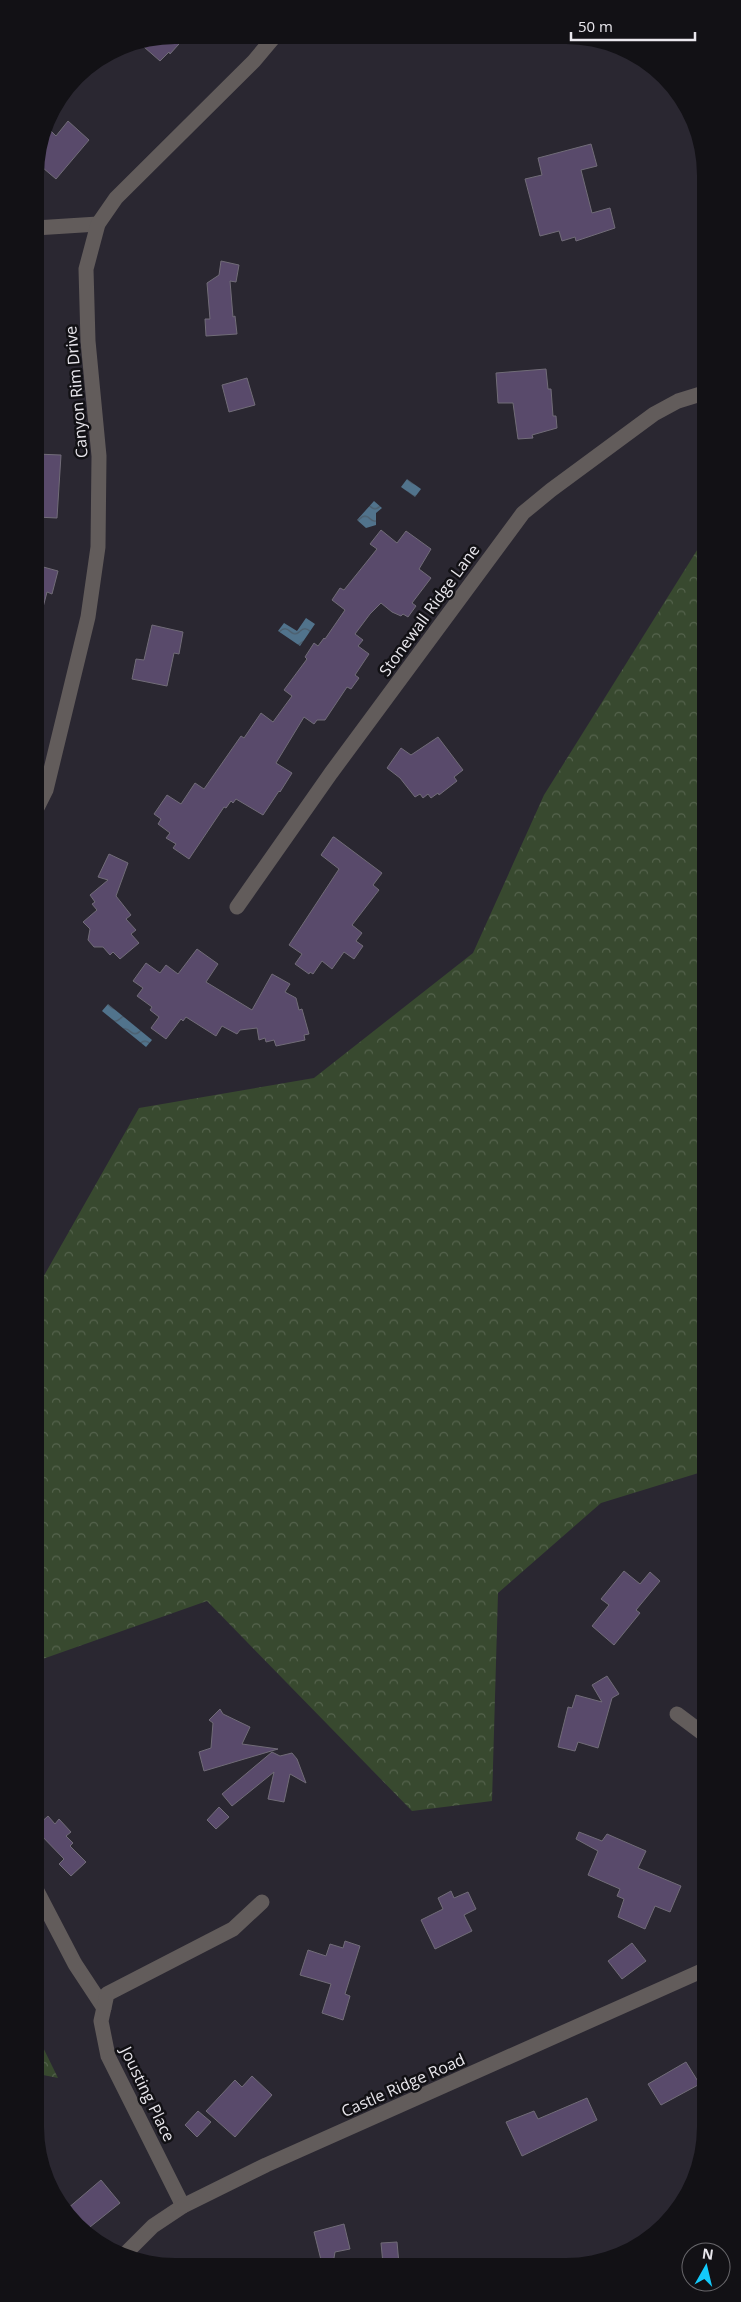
<svg xmlns="http://www.w3.org/2000/svg" width="741" height="2302" font-family="'Open Sans',sans-serif">
  <style>
    .forest { fill: url(#forest-crowns) }
    .water { fill: url(#water-waves) }
    .building { fill: #594a6b; stroke: #716c78 }
    .lines { fill: none; stroke-linecap: round; stroke-linejoin: round }
    .minor { stroke: #625c5b; stroke-width: 15 }
    .labels { text-anchor: middle; dominant-baseline: central; stroke-width: 5; stroke-linejoin: round; paint-order: stroke }
    .street-label { font-size: 16px; fill: #e9e7ed; stroke: #121115 }
  </style>
  <defs>
    <pattern id="forest-crowns" width="20" height="18" patternUnits="userSpaceOnUse" patternTransform="scale(1.25)"><rect width="20" height="18" fill="#38492f"/><path d="M2 6a3 3 0 1 1 6 0M12 15a3 3 0 1 1 6 0" fill="none" stroke="#55634d"/></pattern>
    <pattern id="water-waves" width="16" height="10" patternUnits="userSpaceOnUse" patternTransform="scale(1.25)"><rect width="16" height="10" fill="#51738c"/><path d="M0 5q4-4 8 0t8 0" fill="none" stroke="#4c5c6a"/></pattern>
  </defs>
  <rect width="100%" height="100%" fill="#2a2731"/>
  <g class="forest">
    <path d="M704,539L705,1471L601,1503L498,1593L492,1801L412,1811L207,1601L37,1661V1288L139,1108L314,1078L473,953L544,795Z"/>
    <path d="M37,2035L58,2078L38,2074Z"/>
  </g>
  <g class="water">
    <path d="M407,479L421,489L415,497L401,487Z"/>
    <path d="M374,501L382,508L376,513V525L366,528L357,520Z"/>
    <path d="M306,618L315,624L300,646L278,631L284,623L297,631Z"/>
    <path d="M108,1004L152,1040L146,1047L102,1011Z"/>
  </g>
  <g class="building">
    <path d="M174,35H187L170,54L169,52L160,61L144,47L150,40Z"/>
    <path d="M68,121L89,140L56,179L36,162L45,125L56,136Z"/>
    <path d="M591,144L597,166L581,170L592,213L610,208L615,228L576,241L575,237L562,241L559,231L540,236L525,179L542,175L538,158Z"/>
    <path d="M221,261L239,265L236,282L230,281L233,317L235,316L237,334L206,336L205,319H210L207,283L219,275Z"/>
    <path d="M546,369L548,389H551L553,416H556L557,428L532,435L533,438L518,439L513,403H498L496,373Z"/>
    <path d="M247,378L255,405L229,412L222,385Z"/>
    <path d="M36,454L61,455L57,518L36,517Z"/>
    <path d="M381,530L397,543L406,531L431,549L419,569L431,578L412,603L416,606L408,617L403,614L401,616L392,612L381,603L370,614L355,634L363,640L358,646L369,654L355,675L359,678L351,689L347,687L325,720H317L314,724L304,717L276,763L292,773L280,792L279,791L263,815L236,799L233,803L231,801L226,808L224,807L189,859L173,848L176,844L166,838L170,833L158,824L161,819L154,814L167,795L181,804L195,783L204,789L241,736L244,738L261,713L273,722L292,696L284,690L307,659L305,657L314,643L318,646L324,638L325,639L345,610L332,600L340,588L344,590L377,549L370,544Z"/>
    <path d="M36,565L58,571L52,594L47,592L40,619H36Z"/>
    <path d="M152,625L183,632L179,654L174,653L167,686L132,679L136,659L144,660Z"/>
    <path d="M438,737L463,770L454,777L457,781L439,795L438,793L431,798L428,794L423,798L420,794L415,797L400,778L387,768L401,748L411,755Z"/>
    <path d="M333,837H334L382,873L373,885L379,890L352,925L362,933L356,941L363,946L354,959L344,952L332,969L322,961L313,974L310,972L309,974L295,964L302,954L289,945L339,869L321,855Z"/>
    <path d="M109,854L128,863L116,896L131,915L126,919L136,930L131,934L139,943L120,959L113,952L110,955L103,947H94L88,940L90,929L83,922L97,910L92,904L95,902L90,895L108,880L98,877Z"/>
    <path d="M197,949L218,964L206,982L252,1010L272,974L290,984L285,992L296,998L299,1010L302,1009L309,1034L304,1035L305,1040L276,1046L274,1040L266,1042L265,1038L259,1040L257,1028L240,1030L237,1034L222,1026L216,1036L186,1017L183,1021L181,1019L166,1039L151,1028L159,1017L150,1010L152,1007L137,996L143,988L133,981L146,963L160,973L166,965L178,974Z"/>
    <path d="M624,1571L640,1584L650,1572L660,1581L636,1610L640,1613L614,1645L592,1626L609,1605L601,1599Z"/>
    <path d="M607,1676L619,1694L612,1698L598,1748L578,1742L575,1751L558,1747L568,1707L572,1708L576,1695L602,1702L592,1685Z"/>
    <path d="M220,1709L223,1714L250,1727L242,1744L278,1749L204,1771L199,1752L211,1748L213,1723L209,1720Z"/>
    <path d="M272,1752L280,1756L292,1753L297,1759L306,1783L290,1774L284,1802L268,1799L274,1772L232,1806L222,1794Z"/>
    <path d="M219,1807L229,1817L216,1829L207,1820Z"/>
    <path d="M48,1816L55,1824L59,1819L71,1832L66,1836L73,1843L70,1846L86,1862L71,1876L59,1864L64,1859L37,1831V1826Z"/>
    <path d="M579,1832L602,1841L607,1834L646,1851L638,1868L681,1886L670,1912L655,1906L645,1929L618,1917L624,1899L617,1896L620,1889L588,1875L598,1851L576,1839Z"/>
    <path d="M451,1891L454,1898L468,1892L476,1909L464,1915L472,1931L435,1949L421,1920L443,1909L438,1898Z"/>
    <path d="M345,1941L360,1946L345,1994L350,1996L343,2020L322,2013L331,1984L300,1975L308,1950L326,1956L330,1944L343,1948Z"/>
    <path d="M632,1943L646,1961L622,1979L608,1961Z"/>
    <path d="M686,2062L699,2083L698,2085L661,2105L648,2084Z"/>
    <path d="M252,2076L272,2095L235,2137L206,2111L235,2080L242,2087Z"/>
    <path d="M587,2098L597,2120L522,2156L506,2122L534,2111L538,2119Z"/>
    <path d="M198,2111L211,2122L197,2137L185,2125Z"/>
    <path d="M101,2180L120,2203L85,2231L76,2226L67,2209Z"/>
    <path d="M344,2224L350,2249L335,2252L333,2264H322L314,2232Z"/>
    <path d="M397,2242L399,2264H383L381,2243Z"/>
  </g>
  <g class="lines">
    <g class="minor">
      <path d="M35,228L98,224"/>
      <path d="M36,810L46,790L88,617L98,547L99,456L88,341L86,269L98,224L116,198L254,61L275,36"/>
      <path d="M237,907L331,773L523,513L551,490L654,414L678,401L704,393"/>
      <path d="M677,1714L705,1735"/>
      <path d="M37,1891L75,1964L104,2008"/>
      <path d="M183,2206L108,2056L101,2021L107,1994L233,1929L262,1902"/>
      <path d="M126,2253L153,2226L183,2206L266,2165L706,1969"/>
    </g>
  </g>
  <g class="labels">
    <g class="street-label">
      <text transform="translate(76 392) rotate(-95)">Canyon Rim Drive</text>
      <text transform="translate(429 610) rotate(-54)">Stonewall Ridge Lane</text>
      <text transform="translate(403 2085) rotate(-24)">Castle Ridge Road</text>
      <text transform="translate(148 2094) rotate(64)">Jousting Place</text>
    </g>
  </g>
  <path d="M0 0H741V2302H0ZM175 44H566A131 131 0 0 1 697 175V2127A131 131 0 0 1 566 2258H175A131 131 0 0 1 44 2127V175A131 131 0 0 1 175 44Z" fill="#121115" fill-rule="evenodd"/>
  <g transform="translate(706 2267) rotate(8)"><circle r="24" fill="#121115" stroke="#68676b"/>
  <path d="M0-4L9 19L0 12L-9 19Z" fill="#13cafb"/>
  <text y="-8" font-size="14" font-weight="bold" text-anchor="middle" fill="#e9e7ed">N</text>
  </g>
  <path d="M571 32v8h124v-8" fill="none" stroke="#e9e7ed" stroke-width="2.5"/>
  <text x="578" y="32" font-size="15" fill="#e9e7ed" stroke="#121115" stroke-width="4" paint-order="stroke">50 m</text>
</svg>
